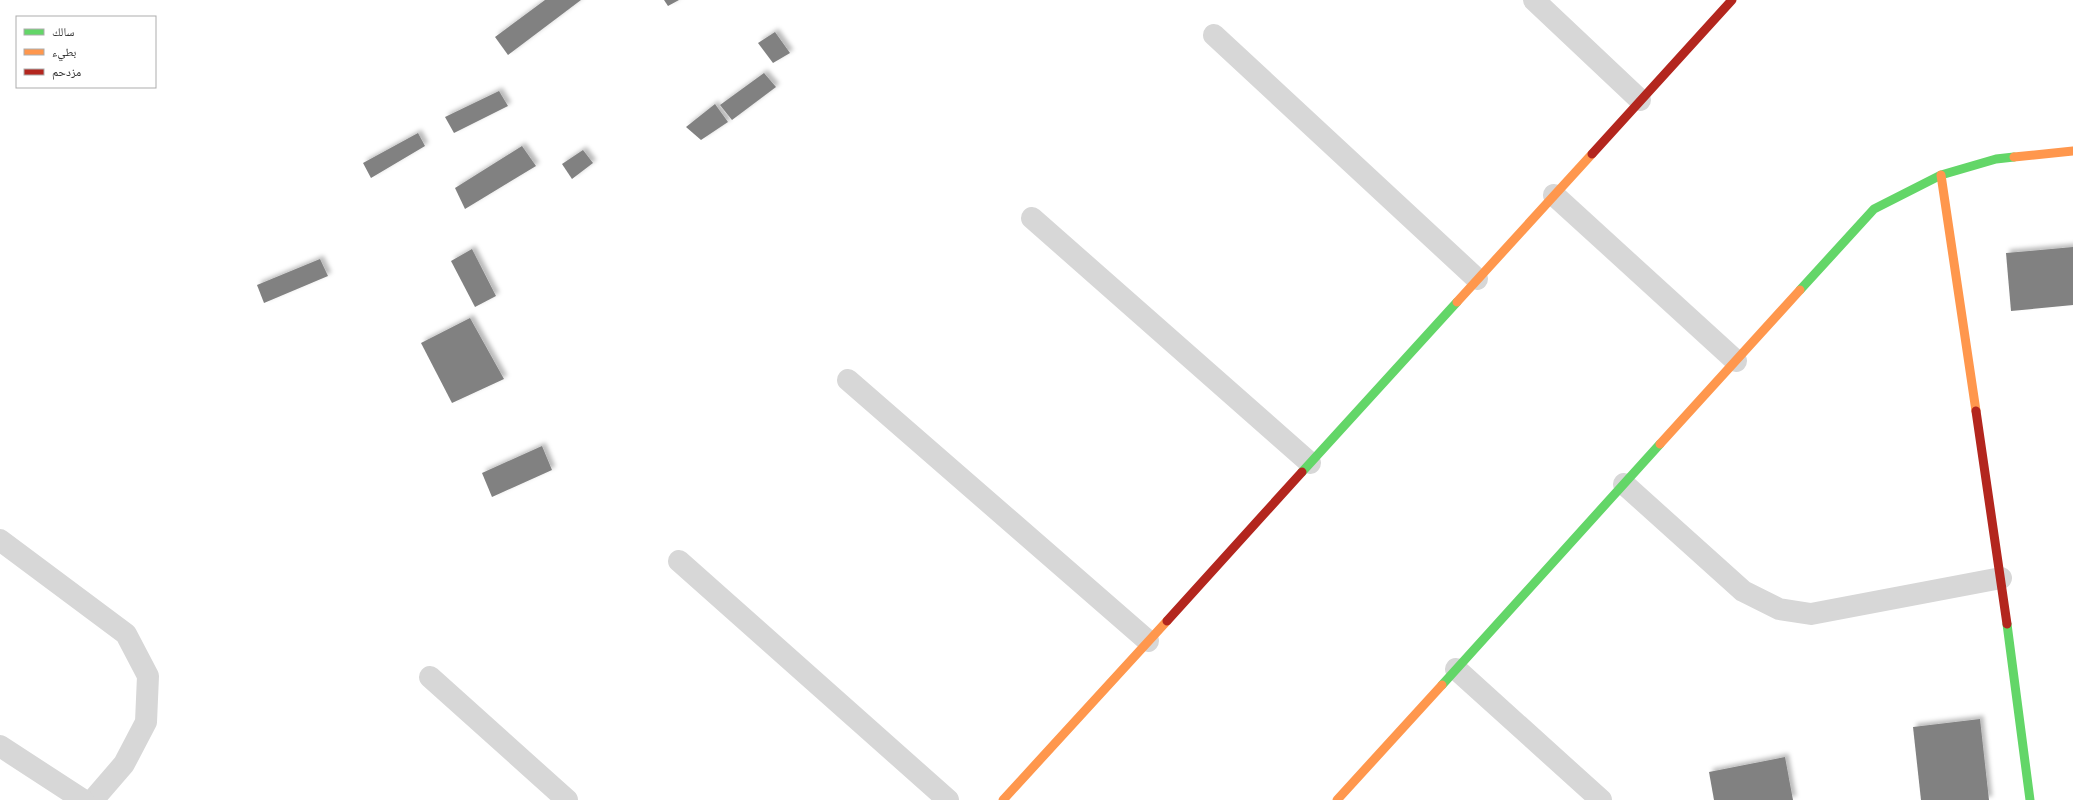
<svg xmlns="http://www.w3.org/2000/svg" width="2073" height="800" font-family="Overpass,'Noto Naskh Arabic',sans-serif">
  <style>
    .building { fill: #818181; filter: url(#shadow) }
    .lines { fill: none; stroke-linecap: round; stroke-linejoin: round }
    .street { stroke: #d7d7d7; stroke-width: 22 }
    .fast { stroke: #63d668; stroke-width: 9 }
    .slow { stroke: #ff974d; stroke-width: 9 }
    .jam { stroke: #b3261e; stroke-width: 9 }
  </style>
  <defs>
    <filter id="shadow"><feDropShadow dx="3.5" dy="-3.5" stdDeviation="2" flood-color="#0004"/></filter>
  </defs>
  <rect width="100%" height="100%" fill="#fff"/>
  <g class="building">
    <path d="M545,0H581L508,55L495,37Z"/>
    <path d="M664,0H679L668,6Z"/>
    <path d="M775,32L790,53L773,63L758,43Z"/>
    <path d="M764,73L776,87L732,120L720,105Z"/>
    <path d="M499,91L508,106L454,133L445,117Z"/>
    <path d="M715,104L728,122L701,140L686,127Z"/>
    <path d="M418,133L425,146L371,178L363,163Z"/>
    <path d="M522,146L536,166L465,209L455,188Z"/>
    <path d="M583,150L593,163L572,179L562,164Z"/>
    <path d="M2073,247V305L2011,311L2006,253Z"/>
    <path d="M472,249L496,296L475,307L451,261Z"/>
    <path d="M320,259L328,276L264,303L257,285Z"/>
    <path d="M470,318L504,379L452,403L421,343Z"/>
    <path d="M542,446L552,470L492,497L482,473Z"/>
    <path d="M1980,719L1989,800H1921L1913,727Z"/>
    <path d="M1785,757L1793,800H1714L1709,772Z"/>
  </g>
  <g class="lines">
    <g class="street">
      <path d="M1534,0L1640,100"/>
      <path d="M1214,35L1477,279"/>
      <path d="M1554,195L1736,361"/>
      <path d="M1032,218L1310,463"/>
      <path d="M848,380L1148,641"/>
      <path d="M1624,484L1743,591L1779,609L1811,614L2001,578"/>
      <path d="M0,540L126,634L148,676L146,722L124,764L93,800"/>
      <path d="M679,561L948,800"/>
      <path d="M1456,669L1601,800"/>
      <path d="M430,677L567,800"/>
      <path d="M0,746L83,800"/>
    </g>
    <g class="fast">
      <path d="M1800,290L1874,209L1941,175L1996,159L2014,157"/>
      <path d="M1302,472L1457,302"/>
      <path d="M2007,624L2030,800"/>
      <path d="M1442,685L1660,444"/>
    </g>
    <g class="slow">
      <path d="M2014,157L2073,151"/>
      <path d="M1941,175L1976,411"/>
      <path d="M1457,302L1592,154"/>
      <path d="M1660,444L1800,290"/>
      <path d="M1003,800L1167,621"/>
      <path d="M1337,800L1442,685"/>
    </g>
    <g class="jam">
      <path d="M1592,154L1732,0"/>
      <path d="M1976,411L2007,624"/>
      <path d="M1167,621L1302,472"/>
    </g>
  </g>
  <rect x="16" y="16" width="140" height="72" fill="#ffffff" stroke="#adadad"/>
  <rect x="24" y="29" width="20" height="6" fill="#63d668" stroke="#adadad"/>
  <text x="52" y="36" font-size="12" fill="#333333">سالك</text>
  <rect x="24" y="49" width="20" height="6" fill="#ff974d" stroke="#adadad"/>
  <text x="52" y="56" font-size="12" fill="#333333">بطيء</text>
  <rect x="24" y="69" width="20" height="6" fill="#b3261e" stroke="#adadad"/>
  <text x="52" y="76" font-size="12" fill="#333333">مزدحم</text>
</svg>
